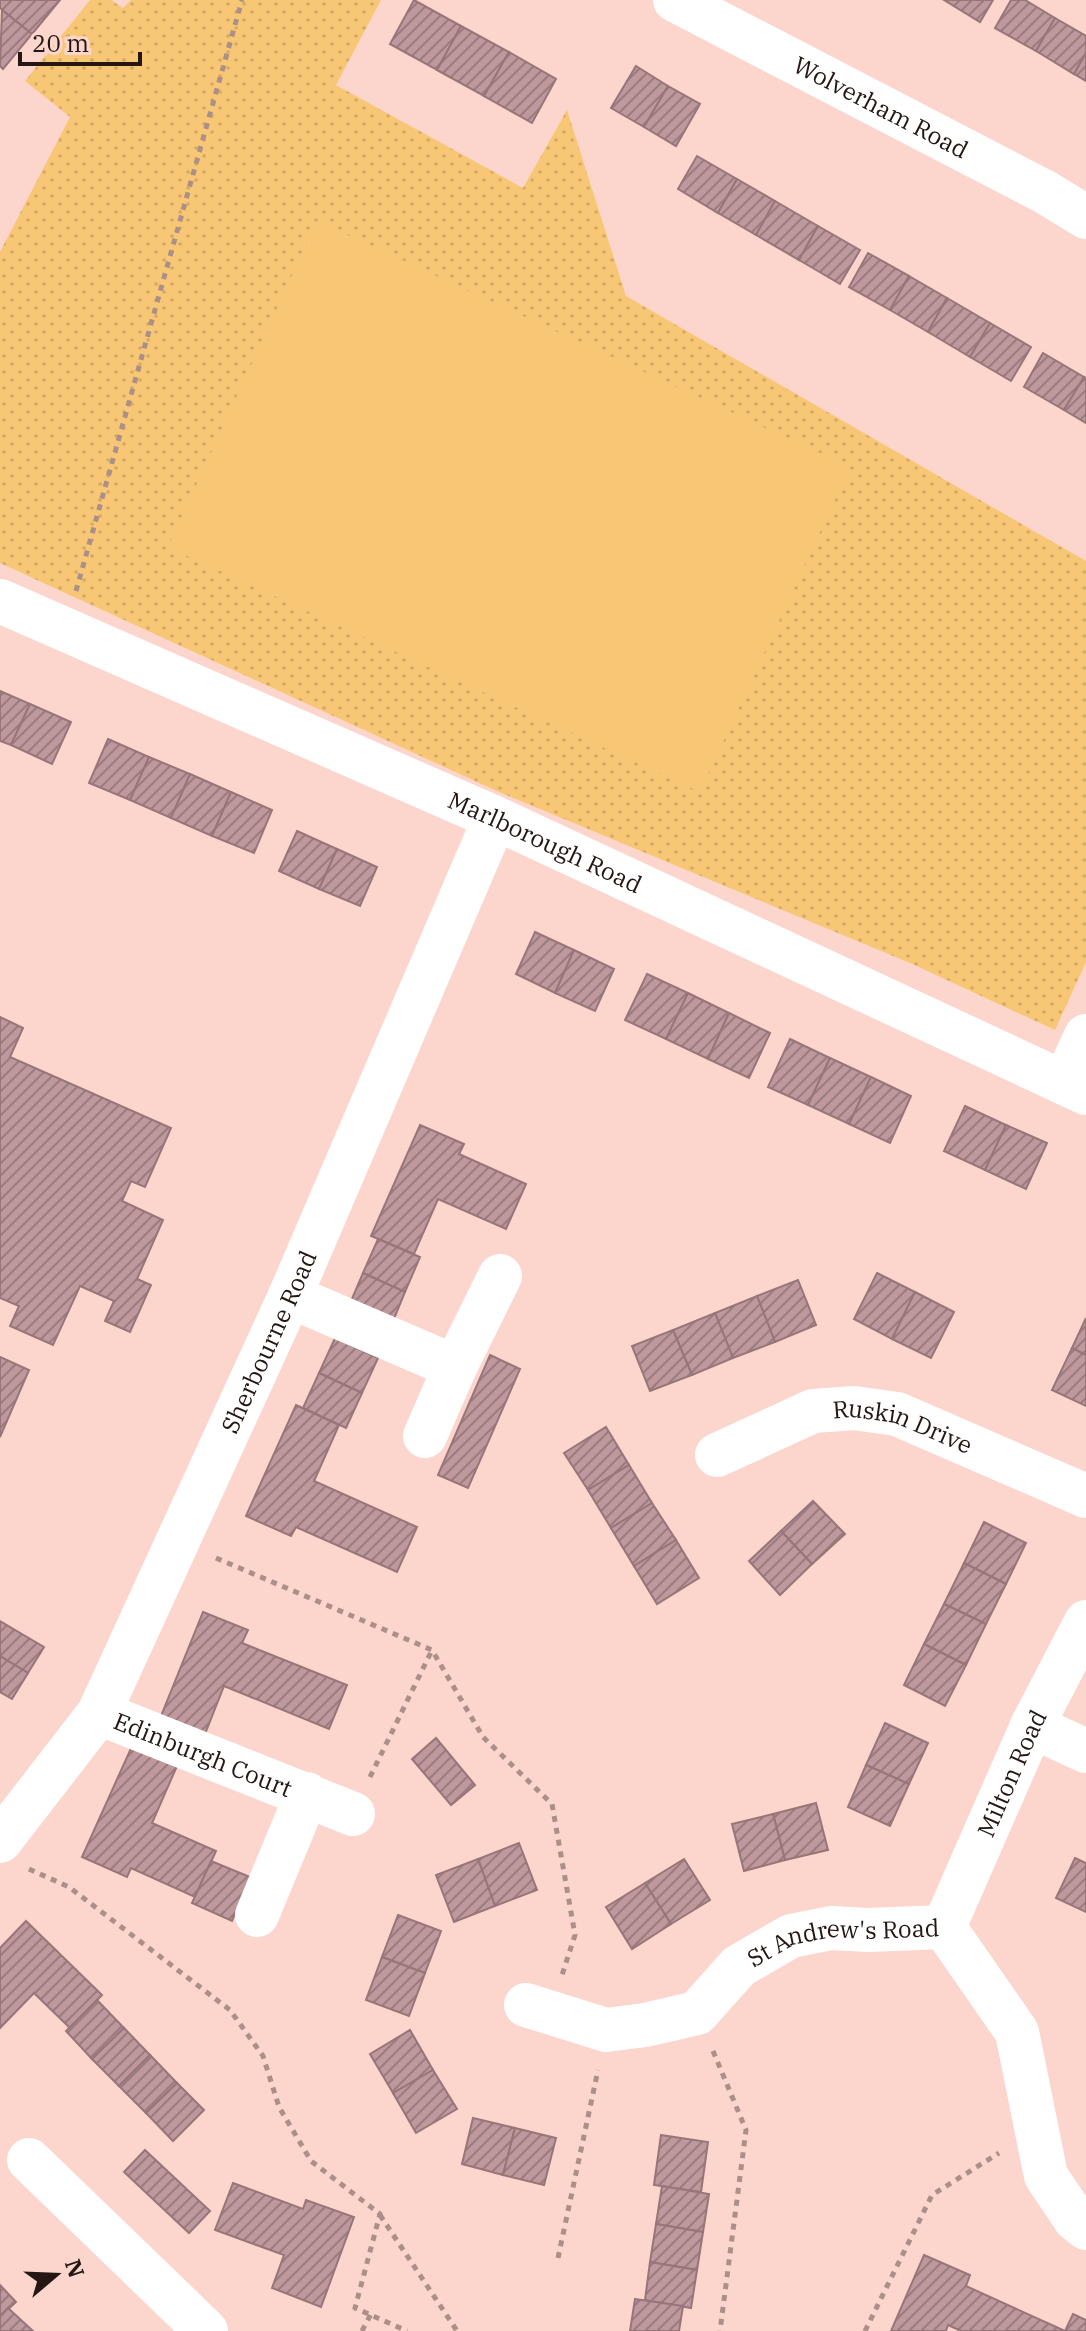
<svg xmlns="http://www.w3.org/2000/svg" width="1086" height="2331" font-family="'IBM Plex Serif',serif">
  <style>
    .park { fill: url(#park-dots) }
    .pitch { fill: #f8c776 }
    .building { fill: url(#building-hatch); stroke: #987578; stroke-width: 2 }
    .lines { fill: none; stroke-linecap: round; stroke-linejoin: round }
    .path { stroke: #ac8f88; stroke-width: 5; stroke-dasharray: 6 6; stroke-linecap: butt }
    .minor { stroke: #fff; stroke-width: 44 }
    .labels { text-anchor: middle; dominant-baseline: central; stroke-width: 6; stroke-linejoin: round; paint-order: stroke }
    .street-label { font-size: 24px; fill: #231613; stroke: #fcd6cc }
  </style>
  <defs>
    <pattern id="park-dots" width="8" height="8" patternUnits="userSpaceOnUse" patternTransform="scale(2)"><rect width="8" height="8" fill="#f8c776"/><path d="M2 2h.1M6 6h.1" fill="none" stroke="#d4aa65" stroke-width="1.8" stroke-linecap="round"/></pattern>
    <pattern id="building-hatch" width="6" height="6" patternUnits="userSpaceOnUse" patternTransform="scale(2)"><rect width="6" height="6" fill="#be989c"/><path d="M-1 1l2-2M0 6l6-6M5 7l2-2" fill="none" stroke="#9a7b7e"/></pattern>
  </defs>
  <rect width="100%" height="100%" fill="#fcd6cc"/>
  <path class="park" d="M90,0H111L123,8L131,0H381L336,85L523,188L567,110L626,296L1086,561V962L1055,1030L910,963L499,792L0,563V252L70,117L25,81Z"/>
  <path class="pitch" d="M317,221L850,467L700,792L168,547Z"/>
  <g class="building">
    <path d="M0,0H60L32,34L0,8Z"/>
    <path d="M414,0L461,26L437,70L390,44Z"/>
    <path d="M944,0H993L980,22Z"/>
    <path d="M1011,0H1025L1055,18L1036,51L995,28Z"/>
    <path d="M2,10L32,34L3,69L0,66Z"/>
    <path d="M1055,18L1086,36V53L1074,74L1036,51Z"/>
    <path d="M461,26L509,52L484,96L437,70Z"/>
    <path d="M509,52L556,79L532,123L484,96Z"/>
    <path d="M1086,53V81L1074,74Z"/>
    <path d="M636,66L668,86L644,127L611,108Z"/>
    <path d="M668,86L700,104L676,146L644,127Z"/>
    <path d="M697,156L737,179L718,213L678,189Z"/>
    <path d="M737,179L775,201L756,235L718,213Z"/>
    <path d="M775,201L818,226L799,260L756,235Z"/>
    <path d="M818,226L860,250L840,284L799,260Z"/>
    <path d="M868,253L909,276L890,310L849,287Z"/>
    <path d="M909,276L947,298L928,332L890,310Z"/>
    <path d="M947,298L990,323L970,357L928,332Z"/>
    <path d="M990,323L1031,347L1011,381L970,357Z"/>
    <path d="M1043,353L1084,377L1064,410L1024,387Z"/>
    <path d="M1084,377L1086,378V423L1064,410Z"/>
    <path d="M0,691L30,704L11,745L0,741Z"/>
    <path d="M30,704L71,722L52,764L11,745Z"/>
    <path d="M108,739L149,757L130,800L89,783Z"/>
    <path d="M149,757L190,774L171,818L130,800Z"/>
    <path d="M190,774L231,792L212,836L171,818Z"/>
    <path d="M231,792L272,810L254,853L212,836Z"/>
    <path d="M297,831L337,849L319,889L279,871Z"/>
    <path d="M337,849L377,867L360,906L319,889Z"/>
    <path d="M535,932L574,950L555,993L516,974Z"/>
    <path d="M574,950L614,969L595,1011L555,993Z"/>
    <path d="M647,974L688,993L666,1039L625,1020Z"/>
    <path d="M688,993L729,1013L708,1059L666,1039Z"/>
    <path d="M729,1013L770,1033L749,1078L708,1059Z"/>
    <path d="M0,1017L23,1028L10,1057L171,1128L145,1187L131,1181L122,1201L163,1220L137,1279L151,1285L130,1332L105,1321L114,1301L80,1286L53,1345L10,1326L19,1306L0,1298Z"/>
    <path d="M790,1039L830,1058L808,1105L768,1087Z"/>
    <path d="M830,1058L871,1077L849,1124L808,1105Z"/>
    <path d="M871,1077L911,1096L890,1143L849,1124Z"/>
    <path d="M965,1106L1006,1125L985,1170L944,1151Z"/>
    <path d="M420,1125L464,1144L459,1154L526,1184L506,1229L438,1199L414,1254L371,1236Z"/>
    <path d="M1006,1125L1047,1143L1026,1189L985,1170Z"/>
    <path d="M378,1239L420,1257L405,1292L363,1273Z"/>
    <path d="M363,1273L405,1292L391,1326L348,1308Z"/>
    <path d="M877,1273L915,1292L892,1339L854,1319Z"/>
    <path d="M798,1280L816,1325L775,1342L757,1296Z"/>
    <path d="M915,1292L954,1312L931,1358L892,1339Z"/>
    <path d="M757,1296L775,1342L733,1358L715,1313Z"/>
    <path d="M715,1313L733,1358L692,1375L673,1330Z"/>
    <path d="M1086,1318V1355L1072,1348Z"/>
    <path d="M673,1330L692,1375L650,1391L632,1346Z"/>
    <path d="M335,1338L378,1358L362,1393L319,1373Z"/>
    <path d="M1072,1348L1086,1355V1406L1052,1390Z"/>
    <path d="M490,1355L520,1369L468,1488L438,1475Z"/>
    <path d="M0,1357L29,1370L0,1437Z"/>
    <path d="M319,1373L362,1393L346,1428L303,1408Z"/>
    <path d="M296,1405L339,1425L314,1481L417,1527L397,1572L296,1527L291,1536L246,1516Z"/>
    <path d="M606,1427L629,1465L588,1490L564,1453Z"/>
    <path d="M629,1465L652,1503L611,1528L588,1490Z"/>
    <path d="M813,1501L845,1534L812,1564L781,1531Z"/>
    <path d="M652,1503L676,1540L634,1566L611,1528Z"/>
    <path d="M984,1522L1026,1543L1006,1584L964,1563Z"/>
    <path d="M781,1531L812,1564L780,1595L749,1561Z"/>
    <path d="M676,1540L699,1578L657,1604L634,1566Z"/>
    <path d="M964,1563L1006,1584L986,1624L944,1604Z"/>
    <path d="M944,1604L986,1624L966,1665L924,1644Z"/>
    <path d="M203,1612L248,1630L242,1643L347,1685L329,1729L224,1686L203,1739L159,1721Z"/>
    <path d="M0,1621L44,1647L28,1673L0,1656Z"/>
    <path d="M924,1644L966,1665L945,1706L904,1685Z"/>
    <path d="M0,1656L28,1673L12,1699L0,1692Z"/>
    <path d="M885,1723L928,1743L909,1784L866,1765Z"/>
    <path d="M436,1738L475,1785L451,1805L412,1759Z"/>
    <path d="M132,1746L177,1766L152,1823L216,1851L195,1897L131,1868L127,1877L82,1857Z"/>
    <path d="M866,1765L909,1784L890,1826L848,1807Z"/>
    <path d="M816,1803L828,1850L785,1860L773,1814Z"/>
    <path d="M773,1814L785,1860L744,1871L732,1824Z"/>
    <path d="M519,1843L537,1890L495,1906L478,1859Z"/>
    <path d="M1075,1858L1086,1863V1912L1056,1898Z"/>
    <path d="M478,1859L495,1906L454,1922L436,1875Z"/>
    <path d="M684,1859L710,1900L671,1924L645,1883Z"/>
    <path d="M211,1861L250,1877L232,1921L192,1903Z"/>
    <path d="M645,1883L671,1924L632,1949L606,1907Z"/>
    <path d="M398,1915L441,1931L425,1973L382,1957Z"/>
    <path d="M26,1921L102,1995L70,2028L34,1993L0,2028V1948Z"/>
    <path d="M382,1957L425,1973L409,2016L366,2000Z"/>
    <path d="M97,2000L124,2028L92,2059L66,2031Z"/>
    <path d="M124,2028L150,2055L119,2086L92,2059Z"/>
    <path d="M410,2030L433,2070L393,2093L370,2054Z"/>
    <path d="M150,2055L177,2083L146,2113L119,2086Z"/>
    <path d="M433,2070L457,2109L416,2133L393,2093Z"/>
    <path d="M177,2083L204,2110L173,2141L146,2113Z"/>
    <path d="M473,2118L515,2128L503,2175L462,2164Z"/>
    <path d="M515,2128L556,2138L544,2185L503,2175Z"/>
    <path d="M661,2135L708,2142L701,2192L654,2185Z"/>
    <path d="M145,2150L210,2211L189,2233L124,2172Z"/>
    <path d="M233,2183L303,2209L306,2200L354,2217L321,2307L272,2288L284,2255L215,2230Z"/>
    <path d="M662,2186L709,2194L703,2232L656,2224Z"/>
    <path d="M656,2224L703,2232L697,2270L650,2262Z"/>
    <path d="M924,2255L970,2275L966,2286L1065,2331H961L948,2325L946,2331H891Z"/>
    <path d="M650,2262L697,2270L691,2308L645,2300Z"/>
    <path d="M0,2285L16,2302L0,2317Z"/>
    <path d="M635,2299L683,2306L679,2331H630Z"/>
    <path d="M8,2308L33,2331H0V2317Z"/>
    <path d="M1073,2314L1086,2320V2331H1065Z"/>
  </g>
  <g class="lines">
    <g class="path">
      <path d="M76,591L242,0"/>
      <path d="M216,1558L432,1650L483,1737L552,1804L575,1935L562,1975"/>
      <path d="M370,1777L432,1650"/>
      <path d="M29,1869L69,1887L230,2010L263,2056L279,2107L311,2161L380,2214L355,2308L407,2331"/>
      <path d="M713,2051L746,2130L720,2331"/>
      <path d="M380,2215L457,2331"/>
      <path d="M558,2258L598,2070"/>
      <path d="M362,2331L371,2314"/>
      <path d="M865,2331L932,2195L999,2153"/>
    </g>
    <g class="minor">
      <path id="s1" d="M675,0L1045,192L1086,217"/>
      <path id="s2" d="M0,601L495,818L1086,1093"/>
      <path d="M1064,1083L1086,1036"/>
      <path d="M290,1296L455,1367L425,1436"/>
      <path d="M455,1367L500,1276"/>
      <path id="s3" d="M717,1455L813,1411L854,1408L897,1414L1086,1496"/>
      <path id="s4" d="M99,1713L353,1814"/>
      <path d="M1032,1726L1086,1751"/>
      <path id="s5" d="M0,1841L99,1713L290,1296L495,818"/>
      <path d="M257,1915L307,1794"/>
      <path id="s6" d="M944,1927L1032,1726L1086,1622"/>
      <path id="s7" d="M526,2005L606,2030L645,2025L697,2013L739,1966L791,1936L831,1928L868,1930L944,1927L1017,2032L1046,2176L1075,2219L1086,2228"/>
      <path d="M29,2160L206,2331"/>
    </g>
  </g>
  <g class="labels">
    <g class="street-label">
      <text stroke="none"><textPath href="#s1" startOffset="232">Wolverham Road</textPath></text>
      <text stroke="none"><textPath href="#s2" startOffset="596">Marlborough Road</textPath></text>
      <text stroke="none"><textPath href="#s5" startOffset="570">Sherbourne Road</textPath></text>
      <text stroke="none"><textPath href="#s3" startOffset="198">Ruskin Drive</textPath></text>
      <text stroke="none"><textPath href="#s4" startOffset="112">Edinburgh Court</textPath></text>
      <text stroke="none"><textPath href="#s6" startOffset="168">Milton Road</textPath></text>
      <text stroke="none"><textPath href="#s7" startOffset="350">St Andrew's Road</textPath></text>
    </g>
  </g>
  <g transform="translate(56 2275) rotate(71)" stroke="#fcd6cc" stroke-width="6" paint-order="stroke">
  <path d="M0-6L14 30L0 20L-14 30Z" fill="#231613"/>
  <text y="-12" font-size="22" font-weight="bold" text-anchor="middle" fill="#231613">N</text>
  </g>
  <path d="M20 52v12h120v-12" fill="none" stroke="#231613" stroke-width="4"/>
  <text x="32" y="52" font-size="24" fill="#231613" stroke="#fcd6cc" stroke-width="6" paint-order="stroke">20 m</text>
</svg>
